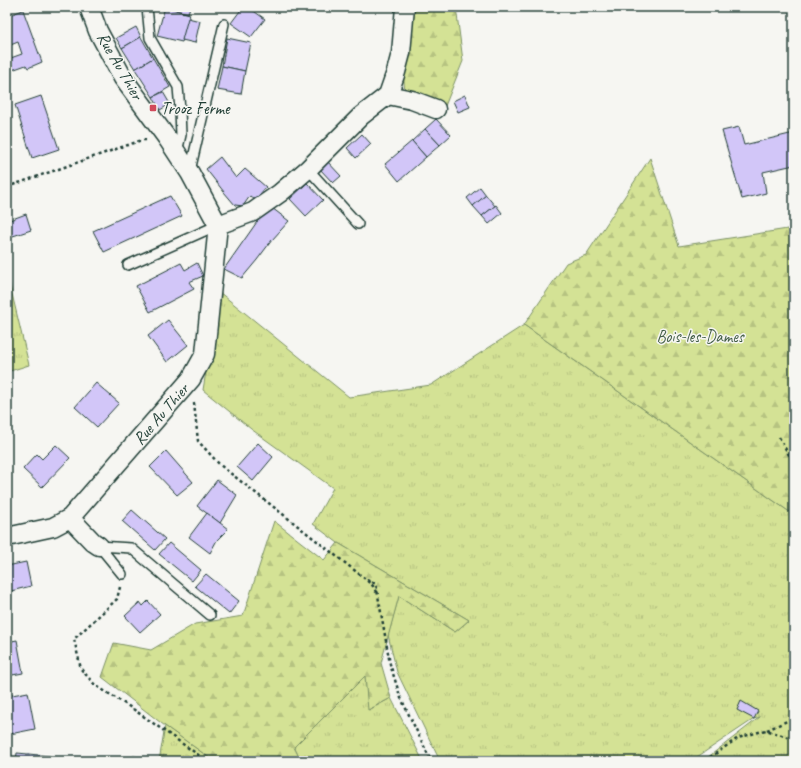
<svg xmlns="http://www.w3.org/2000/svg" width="801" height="768" font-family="Caveat,sans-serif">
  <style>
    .grass { fill: url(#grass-tufts); stroke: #7a9064 }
    .forest { fill: url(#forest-firs); stroke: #7a9064 }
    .building { fill: #d2c6f8; stroke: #1f3d34 }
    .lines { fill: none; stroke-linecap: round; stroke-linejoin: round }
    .lane-casing { stroke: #1f3d34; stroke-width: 12 }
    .street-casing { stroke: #1f3d34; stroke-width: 21 }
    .path { stroke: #1f3d34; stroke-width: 2.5; stroke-dasharray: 3 3; stroke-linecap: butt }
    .lane { stroke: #f6f6f2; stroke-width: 9 }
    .street { stroke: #f6f6f2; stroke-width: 18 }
    .poi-dot { fill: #d1495b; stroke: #f6f6f2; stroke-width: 1.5 }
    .labels { text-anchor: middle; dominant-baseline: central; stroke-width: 3; stroke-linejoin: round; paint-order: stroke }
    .street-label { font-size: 17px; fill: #1f3d34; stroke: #f6f6f2 }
    .poi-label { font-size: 17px; fill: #1f3d34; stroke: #f6f6f2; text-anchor: start }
    .park-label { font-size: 17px; fill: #435e47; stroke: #f6f6f2 }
  </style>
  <defs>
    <pattern id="grass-tufts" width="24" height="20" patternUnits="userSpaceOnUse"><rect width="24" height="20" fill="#d4e295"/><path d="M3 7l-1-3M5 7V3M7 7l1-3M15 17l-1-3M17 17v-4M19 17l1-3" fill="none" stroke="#b6c381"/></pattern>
    <pattern id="forest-firs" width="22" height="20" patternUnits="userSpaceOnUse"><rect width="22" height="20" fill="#d4e295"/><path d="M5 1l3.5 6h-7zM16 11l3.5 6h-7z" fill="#b6c381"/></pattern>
  </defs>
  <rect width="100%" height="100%" fill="#f6f6f2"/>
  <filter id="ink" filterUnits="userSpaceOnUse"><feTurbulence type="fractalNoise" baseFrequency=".025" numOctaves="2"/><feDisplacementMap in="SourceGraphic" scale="8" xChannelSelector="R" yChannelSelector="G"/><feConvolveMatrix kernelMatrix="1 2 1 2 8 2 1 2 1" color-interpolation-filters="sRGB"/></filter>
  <g filter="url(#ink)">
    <g class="grass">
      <path d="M7,273L29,365L7,372Z"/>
      <path d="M219,292L349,397L431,385L524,325L794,515V761H703L760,717L754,719L691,761H440L397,672L388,635L399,596L455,632L469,620L338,543L313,524L333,488L251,429L203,390Z"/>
      <path d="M365,675L369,710L391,698L423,761H301L294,747Z"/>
      <path d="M165,726L214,761H159Z"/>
    </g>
    <g class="forest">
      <path d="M398,7H456L463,61L445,106L439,100L405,92L397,12Z"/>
      <path d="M650,158L679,246L794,228V515L524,325L566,263L586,255Z"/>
      <path d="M274,521L324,560L338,543L469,620L455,632L399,596L381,663L391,698L368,710L365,676L294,747L301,761H214L165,726L102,677L114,643L151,650L195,624L243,616Z"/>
    </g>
    <g class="building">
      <path d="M165,7L190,14L182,42L157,36Z"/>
      <path d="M177,7H190L188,13L176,10Z"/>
      <path d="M243,7H248L265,19L251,37L231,23Z"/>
      <path d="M23,10L42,62L28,68L26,65L12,70L8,59L22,54L18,42L8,46L7,44V16Z"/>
      <path d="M188,18L200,21L195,43L182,40Z"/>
      <path d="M136,27L141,37L122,48L116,38Z"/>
      <path d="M141,37L153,58L135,69L122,48Z"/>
      <path d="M227,38L251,43L245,71L222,66Z"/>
      <path d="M153,58L170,87L153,97L135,69Z"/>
      <path d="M222,66L245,71L241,94L217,90Z"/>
      <path d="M163,92L170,104L160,110L153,97Z"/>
      <path d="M465,95L470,107L458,112L453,101Z"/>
      <path d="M41,96L59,149L32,158L15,105Z"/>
      <path d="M436,119L451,135L440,145L425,129Z"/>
      <path d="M739,127L744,145L794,133V165L763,172L766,193L742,199L722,131Z"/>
      <path d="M425,129L440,145L426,157L412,141Z"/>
      <path d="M362,134L371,144L356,158L347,148Z"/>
      <path d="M412,141L426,157L399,181L385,164Z"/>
      <path d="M220,157L236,178L245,169L266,187L255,200L250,196L243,206L235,205L224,192L206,169Z"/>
      <path d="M327,161L341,176L333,183L319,168Z"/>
      <path d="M307,183L323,200L306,216L290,199Z"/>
      <path d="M480,187L486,195L473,206L467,198Z"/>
      <path d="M486,195L495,206L482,216L473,206Z"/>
      <path d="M170,196L182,216L104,252L93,231Z"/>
      <path d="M496,205L502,213L489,224L482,216Z"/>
      <path d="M272,208L289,221L272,240L257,260L242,278L224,269L259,219Z"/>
      <path d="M26,214L31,230L7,238V221Z"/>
      <path d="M181,263L185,270L197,263L203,276L189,282L194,289L150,312L136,286Z"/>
      <path d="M168,320L188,345L167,362L148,336Z"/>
      <path d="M96,383L119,403L97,427L75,407Z"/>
      <path d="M258,443L273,457L253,481L237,467Z"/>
      <path d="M56,445L70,458L42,487L23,469L37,454L42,459Z"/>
      <path d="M166,451L193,482L177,495L150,467Z"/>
      <path d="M217,480L237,495L220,523L197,506Z"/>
      <path d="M132,510L165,539L155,550L122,521Z"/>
      <path d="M207,513L228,529L217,540L210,553L189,537Z"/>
      <path d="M169,543L201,570L192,581L159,554Z"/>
      <path d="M26,562L31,586L7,592V566Z"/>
      <path d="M206,574L239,601L229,614L195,586Z"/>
      <path d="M148,601L160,614L140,632L125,616L140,602L143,606Z"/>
      <path d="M17,640L23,673L7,676V642Z"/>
      <path d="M28,692L35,729L10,734L7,721V696Z"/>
      <path d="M741,701L758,711L754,719L737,710Z"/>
      <path d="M17,753L50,756V761H16Z"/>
      <path d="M133,756L153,759L152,761H132Z"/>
    </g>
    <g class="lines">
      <defs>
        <g id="lane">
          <path d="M147,7L150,38L178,87L180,110L181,135L177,152"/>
          <path d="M308,169L358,224"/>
          <path d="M190,171L224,24"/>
          <path d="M128,265L218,225"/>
          <path d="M99,546L131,548L210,615"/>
          <path d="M99,546L122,574"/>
        </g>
        <g id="street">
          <path d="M388,95L412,100L436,109"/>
          <path d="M218,225L253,212L280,193L308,169L361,116L388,95L396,72L401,53L405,7"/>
          <path d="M70,518L93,542L99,546"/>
          <path d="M7,537L53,527L70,518L191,379L205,354L218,225L190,173L167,138L123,78L98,31L89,7"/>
        </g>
      </defs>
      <use href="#lane" class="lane-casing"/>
      <use href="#street" class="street-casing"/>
      <g class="path">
        <path d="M7,187L142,140H147"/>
        <path d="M194,403L198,441L220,465L363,577L373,586L377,594"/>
        <path d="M779,437L794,464"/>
        <path d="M367,579L376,584L390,664L400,696L431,761"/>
        <path d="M120,587L117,599L74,639L81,669L95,685L133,709L207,761"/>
        <path d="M767,730L794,718"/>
        <path d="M705,761L738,738L766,730L794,739"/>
      </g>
      <use href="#lane" class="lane"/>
      <use href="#street" class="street"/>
    </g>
  </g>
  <rect class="poi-dot" x="149" y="104" width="8" height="8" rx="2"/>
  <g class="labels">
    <g class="street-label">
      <text transform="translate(120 66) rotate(60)">Rue Au Thier</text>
      <text transform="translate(161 414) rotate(-49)">Rue Au Thier</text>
    </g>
    <g class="poi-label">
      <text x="161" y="108">Trooz Ferme</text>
    </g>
    <g class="park-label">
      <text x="700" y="336">Bois-les-Dames</text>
    </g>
  </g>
  <rect width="801" height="768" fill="none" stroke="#f6f6f2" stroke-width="24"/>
  <rect x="12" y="12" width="777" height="744" fill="none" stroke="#1f3d34" stroke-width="1.5" filter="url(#ink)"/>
</svg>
